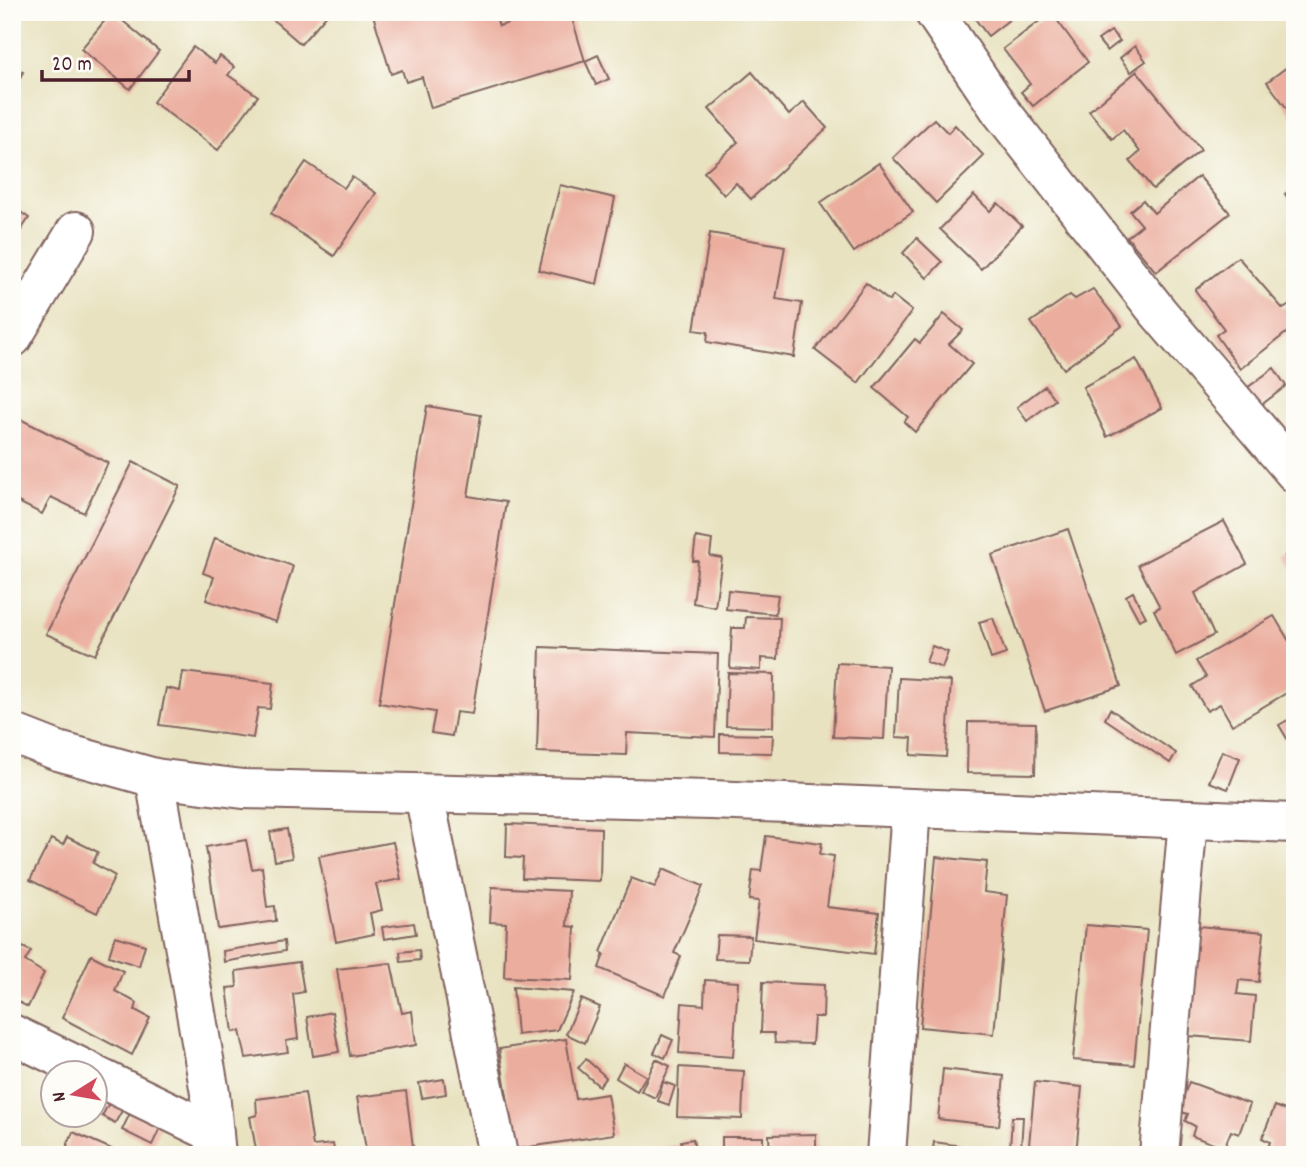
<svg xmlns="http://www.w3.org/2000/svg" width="1307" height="1167" font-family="Dekko,sans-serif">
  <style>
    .building { fill: #ebad9e }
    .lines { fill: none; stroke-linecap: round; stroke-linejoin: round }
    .minor-casing { stroke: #81635f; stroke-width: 42 }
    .tertiary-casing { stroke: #81635f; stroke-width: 42 }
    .minor { stroke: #fff; stroke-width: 38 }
    .tertiary { stroke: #fff; stroke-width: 38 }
  </style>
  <rect width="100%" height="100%" fill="#fdfcf7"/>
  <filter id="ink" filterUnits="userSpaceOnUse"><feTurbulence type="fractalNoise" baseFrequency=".0143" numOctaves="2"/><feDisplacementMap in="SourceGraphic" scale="14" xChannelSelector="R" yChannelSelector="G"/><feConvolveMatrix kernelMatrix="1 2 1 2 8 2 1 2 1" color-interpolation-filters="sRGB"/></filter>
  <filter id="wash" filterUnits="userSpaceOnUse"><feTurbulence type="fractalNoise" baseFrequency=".00686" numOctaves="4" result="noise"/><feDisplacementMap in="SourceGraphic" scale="28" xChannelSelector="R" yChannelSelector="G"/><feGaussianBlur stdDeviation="1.57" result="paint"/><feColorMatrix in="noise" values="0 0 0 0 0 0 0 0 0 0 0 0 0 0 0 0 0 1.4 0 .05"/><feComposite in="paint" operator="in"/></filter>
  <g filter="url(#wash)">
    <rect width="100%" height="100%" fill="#e8e2c0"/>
    <g id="blocks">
      <g class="building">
        <path d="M112,12L159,51L130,89L81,49Z"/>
        <path d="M264,12H329L301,44Z"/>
        <path d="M382,12H494L499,26L545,12H570L585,61L431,108L422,77L406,82L402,70L391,74L373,15Z"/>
        <path d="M970,12H1019L988,36Z"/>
        <path d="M1051,12L1088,62L1033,106L1021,92L1030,84L1003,49Z"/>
        <path d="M1111,31L1120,41L1107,51L1098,40Z"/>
        <path d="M1135,46L1146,61L1131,72L1120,58Z"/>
        <path d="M193,47L215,63L220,56L234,67L228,75L258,96L218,150L153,102Z"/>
        <path d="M598,55L609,79L596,85L585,61Z"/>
        <path d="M1295,61V119L1267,82Z"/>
        <path d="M12,67L23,72L12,95Z"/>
        <path d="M1137,71L1201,150L1153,189L1130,161L1140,152L1123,130L1112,139L1089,111Z"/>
        <path d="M752,72L789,115L804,102L827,128L751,199L736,183L724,195L704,172L738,142L709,109Z"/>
        <path d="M934,119L948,133L955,125L984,156L936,203L893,158Z"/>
        <path d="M306,162L344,188L352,177L376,193L334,256L271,213Z"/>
        <path d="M879,163L913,212L854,252L820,203Z"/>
        <path d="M1199,176L1230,213L1156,272L1127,237L1142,225L1130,211L1143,200L1154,213Z"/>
        <path d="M560,185L615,198L597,284L539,270Z"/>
        <path d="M1295,187V208L1285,194Z"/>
        <path d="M974,195L990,211L998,203L1022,226L981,269L940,229Z"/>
        <path d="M12,206L29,218L12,244Z"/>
        <path d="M710,233L785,246L776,299L802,303L794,357L707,342L708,332L694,330Z"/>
        <path d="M917,238L942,262L927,278L903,253Z"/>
        <path d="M1238,257L1283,309L1295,302V326L1240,369L1216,335L1224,329L1195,290Z"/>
        <path d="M866,283L889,301L893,296L912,311L858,383L815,350Z"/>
        <path d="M1093,289L1122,326L1064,369L1031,322L1070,295L1075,299Z"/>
        <path d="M944,314L963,330L949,344L972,364L915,432L904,422L908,417L874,388L915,339L920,343Z"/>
        <path d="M1136,359L1162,408L1107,437L1083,387Z"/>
        <path d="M1274,368L1286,386L1256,409L1243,391Z"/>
        <path d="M1045,386L1055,400L1027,421L1017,407Z"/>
        <path d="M427,406L481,415L468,496L506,502L472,714L456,712L452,736L431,733L435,712L379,703Z"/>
        <path d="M14,416L108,463L84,513L51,497L42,514L12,499V420Z"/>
        <path d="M133,462L180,486L95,655L46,634Z"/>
        <path d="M1224,521L1247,564L1195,593L1214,635L1176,655L1154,610L1160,607L1138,565Z"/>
        <path d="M1068,529L1121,686L1045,711L992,555Z"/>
        <path d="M696,537L712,540L710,556L722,558L715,607L693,603L698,561H693Z"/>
        <path d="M215,538L293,566L276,622L206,600L214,577L203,573Z"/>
        <path d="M1295,550V573L1285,556Z"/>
        <path d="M728,590L778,595L775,614L726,609Z"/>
        <path d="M1133,592L1146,617L1139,620L1126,596Z"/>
        <path d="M1274,616L1295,651V688L1232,725L1220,704L1207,711L1192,686L1206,677L1196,661Z"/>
        <path d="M746,617L780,618L778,659L761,658V670L730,668L732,628H745Z"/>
        <path d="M993,618L1006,654L991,659L979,622Z"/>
        <path d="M932,646L948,652L942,668L926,662Z"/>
        <path d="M540,647L718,654L715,737L627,733L626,755L537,752Z"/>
        <path d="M837,663L888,666L884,739L833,737Z"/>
        <path d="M183,672L273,683L270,709L258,708L253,738L159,725L166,688L180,691Z"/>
        <path d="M728,673L774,674L773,727L726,726Z"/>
        <path d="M899,678L951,681L946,757L911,755L912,738L896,737Z"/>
        <path d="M1110,709L1176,753L1170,763L1105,719Z"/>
        <path d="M1295,716V752L1279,725Z"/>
        <path d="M968,722L1036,723L1035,774L967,773Z"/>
        <path d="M720,734L773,735L772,753L720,752Z"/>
        <path d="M1222,751L1240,758L1228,789L1209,782Z"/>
        <path d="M507,824L601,828L600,881L522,878L523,858L506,857Z"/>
        <path d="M287,829L292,858L275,861L270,832Z"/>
        <path d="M766,836L822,843L820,854L834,856L827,907L879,913L874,954L754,939L759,901L749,900L753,870L761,871Z"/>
        <path d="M67,837L98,852L93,863L115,876L97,913L30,880L51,839L63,845Z"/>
        <path d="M246,840L252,869L262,867L267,907L275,906L276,921L218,929L206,847Z"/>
        <path d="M393,842L401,879L376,884L382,910L370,913L374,934L336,942L319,856Z"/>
        <path d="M936,857L987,862L984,892L1007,895L994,1034L920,1027Z"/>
        <path d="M663,869L703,886L674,953L681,956L665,996L599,968L604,954L601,952L631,878L655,887Z"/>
        <path d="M492,887L569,891L567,926L575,927L572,980L504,977L506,923L490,922Z"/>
        <path d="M414,923L416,934L384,939L382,927Z"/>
        <path d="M1086,925L1147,930L1134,1065L1073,1060Z"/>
        <path d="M1198,926L1264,932L1259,982L1239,980L1237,994L1255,996L1251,1041L1189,1036Z"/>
        <path d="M717,935L751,936L749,960L715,959Z"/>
        <path d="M115,936L145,945L139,966L109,956Z"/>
        <path d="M284,941L285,951L224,962L223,951Z"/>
        <path d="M12,942L31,951L25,961L44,973L28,1007L12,999Z"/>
        <path d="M419,950L420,960L401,962L400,952Z"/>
        <path d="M91,955L123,971L115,991L137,1003L135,1010L150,1018L132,1055L62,1018Z"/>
        <path d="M299,962L304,992L293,994L298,1039L286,1041L288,1052L246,1058L240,1031L233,1032L227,988L237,987L236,971Z"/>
        <path d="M391,963L402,1013L412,1011L416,1045L350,1056L337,969Z"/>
        <path d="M705,980L738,982L733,1057L679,1053L682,1003L704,1005Z"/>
        <path d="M763,982L824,985L823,1017H814L812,1044L775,1043L774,1033H761Z"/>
        <path d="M513,987L574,992L557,1030L517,1035Z"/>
        <path d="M581,999L600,1007L585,1043L566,1034Z"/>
        <path d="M332,1012L339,1052L313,1056L307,1017Z"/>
        <path d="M662,1035L673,1040L665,1058L654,1053Z"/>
        <path d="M566,1039L576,1099L607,1094L614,1134L516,1149L499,1049Z"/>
        <path d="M586,1059L606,1077L599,1086L578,1068Z"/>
        <path d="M656,1059L670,1066L655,1098L641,1091Z"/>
        <path d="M624,1063L646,1076L637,1091L616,1078Z"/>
        <path d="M679,1067L744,1071L742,1119L677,1117Z"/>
        <path d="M943,1069L1004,1076L999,1126L938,1119Z"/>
        <path d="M444,1079L446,1094L422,1098L419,1083Z"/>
        <path d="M663,1082L675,1086L669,1105L658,1101Z"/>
        <path d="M1035,1082L1082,1087L1076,1155H1028Z"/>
        <path d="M1189,1082L1250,1104L1239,1134L1231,1131L1224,1148L1192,1136L1195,1126L1185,1121L1188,1114L1178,1111Z"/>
        <path d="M406,1091L414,1155H367L357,1097Z"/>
        <path d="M305,1093L313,1146L333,1144L335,1155H257L250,1117L257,1115L256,1099Z"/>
        <path d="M110,1101L123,1109L115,1123L102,1116Z"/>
        <path d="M1275,1106L1295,1114V1155H1265L1270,1142L1262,1138Z"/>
        <path d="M131,1111L161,1126L152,1145L122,1130Z"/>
        <path d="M1012,1117H1023L1021,1149L1010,1148Z"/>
        <path d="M73,1132L125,1155H63Z"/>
        <path d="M816,1134V1151L821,1152V1155H770L769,1135Z"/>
        <rect x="722" y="1137" width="41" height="18"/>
        <path d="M693,1139L696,1155H684L681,1141Z"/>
        <path d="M934,1142L998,1151V1155H932Z"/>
        <path d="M679,1145L682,1155H623V1153Z"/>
        <path d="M613,1147L615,1155H579V1153Z"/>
      </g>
    </g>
  </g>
  <g filter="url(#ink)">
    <use href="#blocks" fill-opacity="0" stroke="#81635f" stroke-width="2"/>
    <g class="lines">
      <defs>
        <g id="minor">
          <path d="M934,12L1000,110L1158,312L1295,473"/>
          <path d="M12,338L76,231"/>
          <path d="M155,778L210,1093L216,1155"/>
          <path d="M424,794L498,1155"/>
          <path d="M12,1034L90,1072"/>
          <path d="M94,1075L214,1133"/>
          <path d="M886,1155L911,808"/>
          <path d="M1159,1155L1188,819"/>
        </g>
        <path id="tertiary" d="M12,733L58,751L155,778L243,789L711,800L1295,823"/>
      </defs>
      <use href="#minor" class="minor-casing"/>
      <use href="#tertiary" class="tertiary-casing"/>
      <use href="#minor" class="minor"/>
      <use href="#tertiary" class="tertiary"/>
    </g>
  </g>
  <rect width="1307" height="1167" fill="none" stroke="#fdfcf7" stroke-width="42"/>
  <g transform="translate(74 1094) rotate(259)"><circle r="33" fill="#fdfcf7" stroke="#b5a4a5" stroke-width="2"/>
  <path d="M0-5L12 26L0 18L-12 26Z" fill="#d1495b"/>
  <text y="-10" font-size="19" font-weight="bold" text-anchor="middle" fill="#4a1f2b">N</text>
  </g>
  <path d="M42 70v10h147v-10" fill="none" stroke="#4a1f2b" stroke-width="3.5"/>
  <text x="52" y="70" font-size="21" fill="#4a1f2b" stroke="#fdfcf7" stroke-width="5" paint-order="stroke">20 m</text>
</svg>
